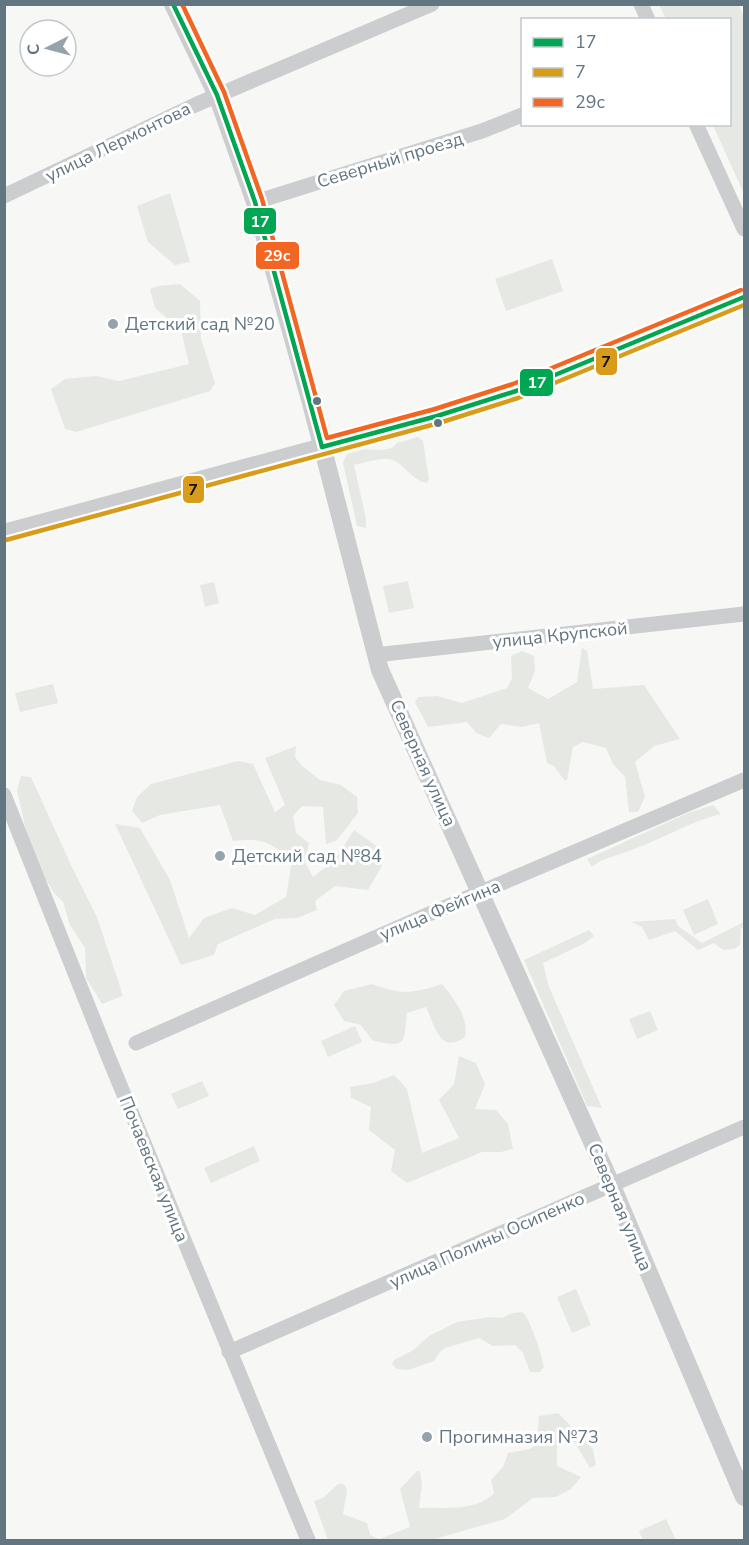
<svg xmlns="http://www.w3.org/2000/svg" width="749" height="1545" font-family="'Nunito Sans',sans-serif">
  <style>
    .green { fill: #e6e9e3 }
    .lines { fill: none; stroke-linecap: round; stroke-linejoin: round }
    .minor { stroke: #cccdce; stroke-width: 15 }
    .tertiary { stroke: #cccdce; stroke-width: 18 }
    .bus-1-casing { stroke: #fff; stroke-width: 9 }
    .bus-2-casing { stroke: #fff; stroke-width: 9 }
    .bus-3-casing { stroke: #fff; stroke-width: 9 }
    .bus-1 { stroke: #00a651; stroke-width: 4.5 }
    .bus-2 { stroke: #d99c1a; stroke-width: 4.5 }
    .bus-3 { stroke: #f26522; stroke-width: 4.5 }
    .poi-dot { fill: #96a3ab; stroke: #fff; stroke-width: 2 }
    .bus-dot { fill: #627682; stroke: #fff; stroke-width: 2 }
    .labels { text-anchor: middle; dominant-baseline: central; stroke-width: 6; stroke-linejoin: round; paint-order: stroke }
    .street-label { font-size: 18px; fill: #627682; stroke: #fff }
    .poi-label { font-size: 18px; fill: #627682; stroke: #fff; text-anchor: start }
    .line-badge { stroke: #fff; stroke-width: 2 }
    .badge-label { font-size: 16px; text-anchor: middle; font-weight: bold; fill: #fff }
    .pale-badge-label { font-size: 16px; text-anchor: middle; font-weight: bold; fill: #111 }
  </style>
  <rect width="100%" height="100%" fill="#f7f7f6"/>
  <g class="green">
    <path d="M729,5H739L744,17V194L713,125L730,124V20L666,19L659,5Z"/>
    <path d="M170,193L190,262L175,265L148,242L137,206Z"/>
    <path d="M552,259L563,291L506,311L495,279Z"/>
    <path d="M180,284L200,301L201,339L215,383L210,391L76,432L65,429L51,389L65,379L96,376L119,381L189,364L181,330L155,308L150,289L158,286Z"/>
    <path d="M418,437L423,441L429,480L426,483C411,480 403,461 389,459C378,458 364,463 354,465L366,519V528L357,526L343,463L347,454L365,449L382,450L392,448L397,443Z"/>
    <path d="M408,581L414,608L389,613L383,586Z"/>
    <path d="M214,582L219,603L205,607L200,585Z"/>
    <path d="M582,648L587,651L593,689L644,685L680,739L654,746L635,762L645,797L638,812H629L625,777L613,764L606,748L583,742L573,747L567,780H564L554,766L547,763L539,723L522,727L501,724L489,738L476,733L467,722L428,727L415,702L418,697L437,696L462,703L507,688L512,678L511,656L522,651L534,656L535,671L528,688L548,699L577,682Z"/>
    <path d="M53,684L58,703L20,712L15,693Z"/>
    <path d="M296,746L295,757L301,765L320,780L341,785L357,797L358,813L336,841L326,844L323,807L302,806L293,816L296,833L309,843L305,862L313,877L335,860L354,830L378,847L382,866L368,890L335,886L315,901L317,910L297,918L275,919L218,944L214,955L181,965L115,824L140,828L170,880L189,938L204,918L232,908L255,915L286,897L292,860C268,841 264,838 233,841L220,805L160,815L142,823L132,811L137,797L151,784L238,761L253,764L275,812L285,805L265,758Z"/>
    <path d="M21,776L31,777L70,863L97,917L123,996L102,1004L86,978L85,948L70,925L63,902L54,893L45,878L26,831L17,790Z"/>
    <path d="M713,805L721,814C689,822 664,838 634,849C621,855 603,857 592,867L587,859L688,813Z"/>
    <path d="M708,899L718,924L694,935L683,910Z"/>
    <path d="M675,919L678,926L702,943L744,922V927L741,928L740,945L734,949L723,950L714,943L698,950L675,931L649,940L642,927L631,922Z"/>
    <path d="M589,930L594,936L585,943L543,963L549,987L602,1108L587,1106L524,960Z"/>
    <path d="M372,984C402,995 412,994 442,984C454,999 469,1017 465,1037C439,1055 435,1025 426,1007L407,1013C404,1044 406,1049 372,1040L361,1025L344,1021L334,1005L344,991Z"/>
    <path d="M650,1011L658,1030L637,1039L629,1019Z"/>
    <path d="M355,1026L362,1042L328,1057L321,1041Z"/>
    <path d="M459,1056L476,1063L485,1084L475,1109L496,1110L508,1124L513,1149L501,1152H482L407,1183L391,1171L395,1150L369,1130L371,1107L351,1098L350,1087L373,1083L394,1075L407,1089L422,1153L459,1138L439,1100L454,1084Z"/>
    <path d="M202,1081L209,1096L178,1109L171,1094Z"/>
    <path d="M254,1146L260,1161L211,1183L204,1168Z"/>
    <path d="M576,1289L591,1325L572,1333L557,1297Z"/>
    <path d="M522,1312C530,1317 542,1356 544,1367L540,1372H530L523,1353L515,1345L493,1346L479,1338L445,1348L440,1352L434,1361L408,1370L397,1369L392,1364L394,1360L412,1351L429,1336L457,1322L490,1317L502,1318L513,1313Z"/>
    <path d="M558,1413L593,1449L596,1465L590,1468L572,1438L557,1437V1466L581,1477L571,1489L556,1497L533,1498L505,1519L431,1540H328L314,1501L323,1498L338,1484H344L347,1490L343,1514L367,1523L370,1535L379,1539L410,1527L400,1489L417,1471H420L422,1485L419,1508C444,1507 476,1512 494,1493L491,1480L503,1467L508,1453L530,1449L537,1444L539,1416Z"/>
    <path d="M666,1519L676,1540H643L639,1531Z"/>
  </g>
  <g class="lines">
    <g class="minor">
      <path d="M641,4L648,20"/>
      <path d="M696,124L744,229"/>
      <path d="M4,196L195,105L432,4"/>
      <path d="M255,202L482,131L522,115"/>
      <path d="M375,655L744,614"/>
      <path d="M4,795L108,1056L308,1540"/>
      <path d="M136,1043L422,917L744,780"/>
      <path d="M229,1352L744,1127"/>
    </g>
    <g class="tertiary">
      <path d="M173,4L217,95L255,202L311,403L380,670L612,1186L744,1497"/>
      <path d="M4,533L437,416L516,391L744,297"/>
    </g>
    <defs>
      <g id="bus-1">
        <path d="M173,4L217,95L255,202L322,447"/>
        <path d="M322,447L437,416L516,391L744,297"/>
      </g>
      <path id="bus-2" d="M6,540L439,423L518,398L744,305"/>
      <path id="bus-3" d="M182,4L224,92L262,199L327,438L435,409L513,384L741,290"/>
    </defs>
    <use href="#bus-1" class="bus-1-casing"/>
    <use href="#bus-2" class="bus-2-casing"/>
    <use href="#bus-3" class="bus-3-casing"/>
    <use href="#bus-1" class="bus-1"/>
    <use href="#bus-2" class="bus-2"/>
    <use href="#bus-3" class="bus-3"/>
  </g>
  <g class="poi-dot">
    <circle cx="113" cy="324" r="6"/>
    <circle cx="220" cy="856" r="6"/>
    <circle cx="427" cy="1437" r="6"/>
  </g>
  <g class="bus-dot">
    <circle cx="317" cy="401" r="5"/>
    <circle cx="438" cy="423" r="5"/>
  </g>
  <g class="labels">
    <g class="street-label">
      <text transform="translate(118 142) rotate(-26)">улица Лермонтова</text>
      <text transform="translate(390 160) rotate(-17)">Северный проезд</text>
      <text transform="translate(560 635) rotate(-6)">улица Крупской</text>
      <text transform="translate(423 763) rotate(66)">Северная улица</text>
      <text transform="translate(440 910) rotate(-23)">улица Фейгина</text>
      <text transform="translate(154 1169) rotate(68)">Почаевская улица</text>
      <text transform="translate(620 1207) rotate(67)">Северная улица</text>
      <text transform="translate(487 1240) rotate(-24)">улица Полины Осипенко</text>
    </g>
    <g class="poi-label">
      <text x="125" y="324">Детский сад №20</text>
      <text x="232" y="856">Детский сад №84</text>
      <text x="439" y="1437">Прогимназия №73</text>
    </g>
  </g>
  <g class="line-badge">
    <rect x="243" y="207" width="34" height="28" rx="6" fill="#00a651"/>
    <rect x="255" y="241" width="45" height="29" rx="6" fill="#f26522"/>
    <rect x="595" y="347" width="23" height="29" rx="6" fill="#d99c1a"/>
    <rect x="519" y="368" width="35" height="29" rx="6" fill="#00a651"/>
    <rect x="182" y="475" width="23" height="29" rx="6" fill="#d99c1a"/>
  </g>
  <g class="badge-label">
    <text x="260" y="227">17</text>
    <text x="277" y="261">29с</text>
    <text x="537" y="388">17</text>
  </g>
  <g class="pale-badge-label">
    <text x="606" y="367">7</text>
    <text x="193" y="495">7</text>
  </g>
  <rect width="749" height="1545" fill="none" stroke="#627682" stroke-width="12"/>
  <rect x="521" y="18" width="210" height="108" fill="#ffffff" stroke="#c0c8cd" stroke-width="1.5"/>
  <rect x="533" y="38" width="30" height="9" fill="#00a651" stroke="#c0c8cd" stroke-width="1.5"/>
  <text x="575" y="48" font-size="18" fill="#627682">17</text>
  <rect x="533" y="68" width="30" height="9" fill="#d99c1a" stroke="#c0c8cd" stroke-width="1.5"/>
  <text x="575" y="78" font-size="18" fill="#627682">7</text>
  <rect x="533" y="98" width="30" height="9" fill="#f26522" stroke="#c0c8cd" stroke-width="1.5"/>
  <text x="575" y="108" font-size="18" fill="#627682">29с</text>
  <g transform="translate(48 48) rotate(264)"><circle r="28" fill="#ffffff" stroke="#c0c8cd" stroke-width="1.5"/>
  <path d="M0-4.5L10 22L0 15L-10 22Z" fill="#96a3ab"/>
  <text y="-9" font-size="16" font-weight="bold" text-anchor="middle" fill="#627682">С</text>
  </g>
</svg>
